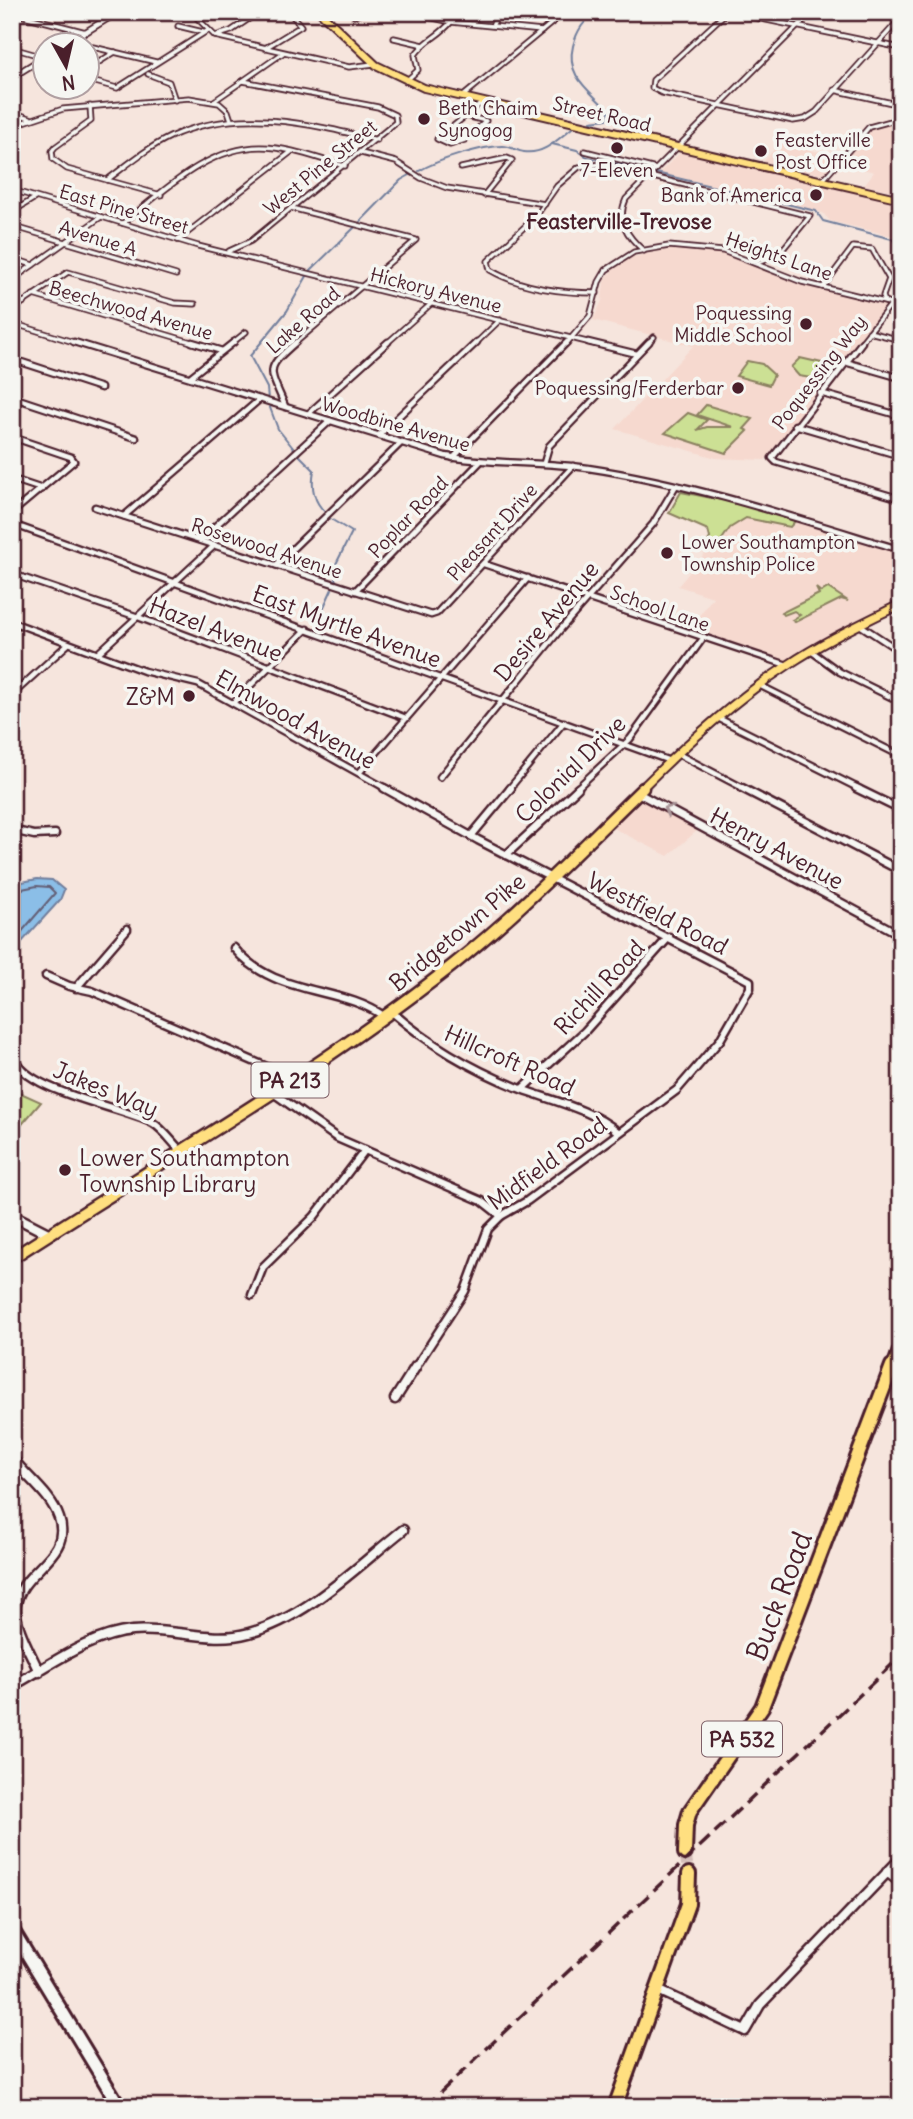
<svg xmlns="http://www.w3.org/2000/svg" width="913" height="2119" font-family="Delius,sans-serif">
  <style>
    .built { fill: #f6d9cf }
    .green { fill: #cce094; stroke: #8b8060; stroke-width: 2 }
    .water { fill: #8bbee7; stroke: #717e9c; stroke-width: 2 }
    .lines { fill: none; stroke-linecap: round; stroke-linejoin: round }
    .shore { stroke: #645f76; stroke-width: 2 }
    .stream { stroke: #717e9c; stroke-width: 2 }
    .primary-tunnel { stroke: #d4bdb9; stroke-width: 12; stroke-dasharray: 12 6; stroke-linecap: butt }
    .minor-far3-casing { stroke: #4a1f2b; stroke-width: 7 }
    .minor-far2-casing { stroke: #4a1f2b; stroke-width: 9 }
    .minor-far1-casing { stroke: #4a1f2b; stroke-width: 11 }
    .minor-casing { stroke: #4a1f2b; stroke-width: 13 }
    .tertiary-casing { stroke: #4a1f2b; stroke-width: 8 }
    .secondary-far1-casing { stroke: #4a1f2b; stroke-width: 14 }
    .secondary-casing { stroke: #4a1f2b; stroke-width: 17 }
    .primary-far3-casing { stroke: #4a1f2b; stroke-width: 10 }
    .primary-far2-casing { stroke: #4a1f2b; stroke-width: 11 }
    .primary-far1-casing { stroke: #4a1f2b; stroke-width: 15 }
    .primary-casing { stroke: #4a1f2b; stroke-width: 18 }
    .minor-far3 { stroke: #f6f6f2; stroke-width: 3.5 }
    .minor-far2 { stroke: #f6f6f2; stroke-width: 4.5 }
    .minor-far1 { stroke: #f6f6f2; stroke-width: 6 }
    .minor { stroke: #f6f6f2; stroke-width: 8 }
    .tertiary { stroke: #f6f6f2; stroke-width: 4.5 }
    .secondary-far1 { stroke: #f6f6f2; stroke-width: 9 }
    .secondary { stroke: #f6f6f2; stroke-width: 11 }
    .primary-far3 { stroke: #ffdf80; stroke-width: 6 }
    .primary-far2 { stroke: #ffdf80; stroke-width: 7 }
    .primary-far1 { stroke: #ffdf80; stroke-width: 10 }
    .primary { stroke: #ffdf80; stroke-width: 12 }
    .rail { stroke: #4a1f2b; stroke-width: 3.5; stroke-dasharray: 14 7; stroke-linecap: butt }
    .oneway { stroke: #a99598 }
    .poi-dot { fill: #4a1f2b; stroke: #f6f6f2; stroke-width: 2.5 }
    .labels { text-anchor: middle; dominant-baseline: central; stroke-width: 7; stroke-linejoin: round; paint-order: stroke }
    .far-poi-label { font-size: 19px; fill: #4a1f2b; stroke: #f6f6f2; text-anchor: start }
    .far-street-label { font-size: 19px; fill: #4a1f2b; stroke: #f6f6f2 }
    .far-quarter-label { font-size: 21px; font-weight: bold; fill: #4a1f2b; stroke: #f6f6f2 }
    .shield { fill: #f6f6f2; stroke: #7e6067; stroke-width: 2 }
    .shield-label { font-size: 21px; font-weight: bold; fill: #4a1f2b }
    .street-label { font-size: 23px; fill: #4a1f2b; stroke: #f6f6f2 }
    .poi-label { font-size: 23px; fill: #4a1f2b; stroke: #f6f6f2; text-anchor: end }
    .near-street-label { font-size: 28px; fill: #4a1f2b; stroke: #f6f6f2 }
  </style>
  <rect width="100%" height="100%" fill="#f6e5dd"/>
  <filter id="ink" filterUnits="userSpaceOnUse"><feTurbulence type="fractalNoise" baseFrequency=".0143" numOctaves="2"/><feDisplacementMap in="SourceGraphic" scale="14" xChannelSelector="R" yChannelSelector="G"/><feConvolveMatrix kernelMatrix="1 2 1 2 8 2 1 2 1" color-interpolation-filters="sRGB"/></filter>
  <g filter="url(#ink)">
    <g class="built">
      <path d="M896,123L901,124V193L864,185L874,172L844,164L822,175L763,162L780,143L846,158L872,127Z"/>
      <path d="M681,152L901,203V238L830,221L823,213L658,174Z"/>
      <path d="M672,248L727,254L794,281L888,305L765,460L716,458L615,429L693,346L593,320L602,301L604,281L614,268L629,258Z"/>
      <path d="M740,512L791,528L798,520L901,553V601L787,661L689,629L713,597L678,586Z"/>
      <path d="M641,798L699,829L668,856L611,827Z"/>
    </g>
    <g class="green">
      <path d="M800,358L826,364L828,366L817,379L799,376L791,367Z"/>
      <path d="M747,361L762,364L774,375L769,385L736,376Z"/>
      <path d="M706,405L753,419L744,429L748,431L726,453L665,433L688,413L707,420L697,430L707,427H733L697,415Z"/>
      <path d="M681,492L743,504L797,519L790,527L746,518L730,528L713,552L703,550L710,538L708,530L669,513Z"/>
      <path d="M816,588L821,592L828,588L848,601L841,599L795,622L792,620L800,615L794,611L784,615L781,613L819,594Z"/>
      <path d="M12,1089L41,1102L12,1136Z"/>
    </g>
    <path class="water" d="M37,879L52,880L64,890L60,900L12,953V884Z"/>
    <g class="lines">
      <path class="shore" d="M12,891L37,886L49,887L55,893L12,943"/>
      <g class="stream">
        <path d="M591,121L607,119L610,113C592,91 565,78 573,46C577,30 584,20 598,12"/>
        <path d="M552,144L577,150L587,157L649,171"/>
        <path d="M419,171C437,160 482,146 503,146C510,146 517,151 524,152C544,155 558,139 572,128"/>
        <path d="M656,173L816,211L823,221L892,239L901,252"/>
        <path d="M360,222L401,180L410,175"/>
        <path d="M311,270L355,227"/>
        <path d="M268,399L267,388L250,356L287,311L307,276"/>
        <path d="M269,405L278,429L294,449"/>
        <path d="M298,454L314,470C311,486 313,501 325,512"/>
        <path d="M329,518L352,532L334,568L336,583"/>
        <path d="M322,611L332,589"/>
      </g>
      <path class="primary-tunnel" d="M685,1853L689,1874"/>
      <defs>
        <g id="minor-far3">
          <path d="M191,12L215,36L349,67L374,64"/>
          <path d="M407,12L451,22L542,31"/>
          <path d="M727,12L653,80L652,88L662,93L793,121L805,119L816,112L901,18"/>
          <path d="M728,12L901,48"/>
          <path d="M882,12L901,16"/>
          <path d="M12,13L86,32"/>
          <path d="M354,16L366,12"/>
          <path d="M493,24L499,12"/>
          <path d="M178,26L203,32"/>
          <path d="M215,36L231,31L259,12"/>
          <path d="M394,38L424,45"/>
          <path d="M93,47L156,62"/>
          <path d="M12,48L44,57"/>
          <path d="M265,48L301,26L289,12"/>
          <path d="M32,65L46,69"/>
          <path d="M88,69L115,52"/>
          <path d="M148,74L169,82L175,100"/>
          <path d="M88,80L117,88L207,31"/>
          <path d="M406,81L418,70L415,55C424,41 441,35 451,22"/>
          <path d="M834,90L901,105"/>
          <path d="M462,97L565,12"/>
          <path d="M214,101L283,53"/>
          <path d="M90,106L91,121L55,147L52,151L53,159L67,169L161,195"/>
          <path d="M12,112L30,118"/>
          <path d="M466,116L486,121L465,140L450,145L437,139L483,102"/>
          <path d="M12,126L63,109L189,98L219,103L228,111L231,120"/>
          <path d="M585,151L656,169"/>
          <path d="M361,153L396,162L421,178L447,188L545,204"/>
          <path d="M461,168L507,158L512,160L484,195"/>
          <path d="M649,176L810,216L778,255L757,263"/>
          <path d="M107,180C127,165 147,148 170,137C237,106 308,123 377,140"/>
          <path d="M822,181L869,127L891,121L901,109"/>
          <path d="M12,190L198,246L595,344"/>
          <path d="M291,208L416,240L294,344"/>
          <path d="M12,212L35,198"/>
          <path d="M123,223C163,192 207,147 261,147C290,147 318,159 345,166"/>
          <path d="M12,226L176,275"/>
          <path d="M178,240L291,152"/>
          <path d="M229,251L251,241L396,122L395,115L378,107L243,81"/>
          <path d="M644,251C627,236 616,221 626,199L812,12"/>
          <path d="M12,258L33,265"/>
          <path d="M12,280L101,217"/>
          <path d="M823,287L853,247L872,249L889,279L883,296L885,302"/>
          <path d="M597,293C561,293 521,288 490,270L488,261L536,216L557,186L579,167L602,164L650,175"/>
          <path d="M33,295L198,344"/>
          <path d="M12,298L24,302"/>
          <path d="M12,310L68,272L175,303L195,304"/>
          <path d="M12,323L80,344"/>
          <path d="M869,332L901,340"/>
          <path d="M231,344L246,332"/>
          <path d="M386,344L432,303"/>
          <path d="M475,344L500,320"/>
          <path d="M566,344L590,316L599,282L606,270L634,252L669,246L723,251L802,282L901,306"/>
          <path d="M647,344L654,337"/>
          <path d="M860,344L892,303"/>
        </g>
        <g id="minor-far2">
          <path d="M74,342L445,456C492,465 540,461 588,468C694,484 799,519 901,550"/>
          <path d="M192,342L222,351"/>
          <path d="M588,342L637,354"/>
          <path d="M862,342L772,458L776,462L901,499"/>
          <path d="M12,359L101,388"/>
          <path d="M845,362L901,378"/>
          <path d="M190,377L234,342"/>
          <path d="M820,393L901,416"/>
          <path d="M12,397L136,438"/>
          <path d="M285,406C269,368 264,370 296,342"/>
          <path d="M308,414L388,342"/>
          <path d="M795,425L901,456"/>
          <path d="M379,435L477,342"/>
          <path d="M12,437L71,457L74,461L12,513"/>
          <path d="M453,458L567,342"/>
          <path d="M544,463L549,446L649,342"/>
          <path d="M12,479L42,489"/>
          <path d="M95,507L431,615L437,613L573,466"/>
          <path d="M124,516L260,399"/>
          <path d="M12,524L670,761"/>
          <path d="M200,540L330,421"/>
          <path d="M484,564L787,665"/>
          <path d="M276,565L402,442"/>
          <path d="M12,574L138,617L406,718"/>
          <path d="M355,591L480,462"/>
          <path d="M12,622L144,671L198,684L387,789"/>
          <path d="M860,625L901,652"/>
          <path d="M811,651L840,672L901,702"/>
          <path d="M97,654L215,545"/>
          <path d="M759,685L901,756"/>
          <path d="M12,695L68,644"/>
          <path d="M233,703L307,629"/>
          <path d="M718,718L860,789"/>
          <path d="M678,754L745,789"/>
          <path d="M359,773L528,578"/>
          <path d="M440,777L560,630L653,524L675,487"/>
          <path d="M509,789L564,722"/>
          <path d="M576,789L630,739L704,637"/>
        </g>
        <g id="minor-far1">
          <path d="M384,788L478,840L750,981V988L720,1040L677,1090L527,1201L501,1216L488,1229L465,1291L415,1368"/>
          <path d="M742,788L901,871"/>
          <path d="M856,788L901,810"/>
          <path d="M638,793L901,935"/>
          <path d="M12,830L34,835L55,834"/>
          <path d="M471,836L511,788"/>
          <path d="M506,855L578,788"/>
          <path d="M234,948C274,997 341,985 385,1017"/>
          <path d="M46,976L69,986L92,991L292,1078"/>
          <path d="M76,988L127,929"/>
          <path d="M392,1012C431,1046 473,1070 521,1089C553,1101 591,1109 618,1132"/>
          <path d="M17,1063C35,1093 121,1107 153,1123C163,1129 172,1142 180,1150"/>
          <path d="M523,1088L585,1031L669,937"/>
          <path d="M272,1092L337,1138L482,1201L501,1216"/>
          <path d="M252,1295L263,1267L314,1217L365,1150"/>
        </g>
        <g id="minor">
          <path d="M395,1399L416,1366"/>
          <path d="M12,1458C27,1478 51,1494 59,1518C73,1558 19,1570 16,1606C14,1627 31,1653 39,1672"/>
          <path d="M12,1686C49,1666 89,1635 132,1631C171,1627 210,1644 249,1633C308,1617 356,1567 403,1530"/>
          <path d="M887,1872L901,1883"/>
          <path d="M658,1990L745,2031L760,2005L901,1858"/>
        </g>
        <g id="tertiary">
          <path d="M63,46L118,12"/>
          <path d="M12,77L46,56"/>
        </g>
        <path id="secondary-far1" d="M12,1215L49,1234"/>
        <path id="secondary" d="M12,1929L120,2107"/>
        <path id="primary-far3" d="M320,12L376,65L424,88L901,199"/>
        <path id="primary-far2" d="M641,789C686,744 734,700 788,665C824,641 863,623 901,604"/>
        <g id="primary-far1">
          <path d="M12,1258C160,1162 315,1074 453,965C521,911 581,848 643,788"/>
          <path d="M892,1368L901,1344"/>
        </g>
        <g id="primary">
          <path d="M685,1853L686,1825L690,1811L762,1707L892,1366"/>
          <path d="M615,2107L688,1904L689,1874"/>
        </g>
      </defs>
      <use href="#minor-far3" class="minor-far3-casing"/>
      <use href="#minor-far2" class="minor-far2-casing"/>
      <use href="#minor-far1" class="minor-far1-casing"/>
      <use href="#minor" class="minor-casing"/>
      <use href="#tertiary" class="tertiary-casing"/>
      <use href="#secondary-far1" class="secondary-far1-casing"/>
      <use href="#secondary" class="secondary-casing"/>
      <use href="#primary-far3" class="primary-far3-casing"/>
      <use href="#primary-far2" class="primary-far2-casing"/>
      <use href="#primary-far1" class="primary-far1-casing"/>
      <use href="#primary" class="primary-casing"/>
      <use href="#minor-far3" class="minor-far3"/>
      <use href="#minor-far2" class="minor-far2"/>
      <use href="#minor-far1" class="minor-far1"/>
      <use href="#minor" class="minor"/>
      <use href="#tertiary" class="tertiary"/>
      <use href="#secondary-far1" class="secondary-far1"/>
      <use href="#secondary" class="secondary"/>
      <use href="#primary-far3" class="primary-far3"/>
      <use href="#primary-far2" class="primary-far2"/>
      <use href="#primary-far1" class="primary-far1"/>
      <use href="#primary" class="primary"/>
      <path class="rail" d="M425,2107L901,1656"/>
    </g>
    <defs><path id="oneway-chevron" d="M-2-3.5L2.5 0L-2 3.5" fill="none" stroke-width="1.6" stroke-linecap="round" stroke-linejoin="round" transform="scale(1.75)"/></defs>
    <use class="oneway" href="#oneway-chevron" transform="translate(668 810) rotate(-152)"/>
  </g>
  <g class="poi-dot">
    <circle cx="424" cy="119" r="7"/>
    <circle cx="617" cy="148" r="7"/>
    <circle cx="761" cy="151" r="7"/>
    <circle cx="816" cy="195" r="7"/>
    <circle cx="806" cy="324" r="7"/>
    <circle cx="738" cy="388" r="7"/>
    <circle cx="667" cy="553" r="7"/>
    <circle cx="189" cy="696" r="7"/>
    <circle cx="65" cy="1170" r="7"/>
  </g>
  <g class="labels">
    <g class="far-poi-label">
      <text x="438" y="108">Beth Chaim<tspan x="438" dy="22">Synogog</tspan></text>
      <text x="775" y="140">Feasterville<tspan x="775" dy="22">Post Office</tspan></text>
      <text x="617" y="170" text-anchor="middle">7-Eleven</text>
      <text x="802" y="195" text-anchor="end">Bank of America</text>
      <text x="792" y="313" text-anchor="end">Poquessing<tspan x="792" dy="22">Middle School</tspan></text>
      <text x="724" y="388" text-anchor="end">Poquessing/Ferderbar</text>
      <text x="681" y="542">Lower Southampton<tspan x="681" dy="22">Township Police</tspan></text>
    </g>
    <g class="far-street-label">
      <text transform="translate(602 114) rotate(13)">Street Road</text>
      <text transform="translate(320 167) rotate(-39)">West Pine Street</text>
      <text transform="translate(124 209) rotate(16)">East Pine Street</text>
      <text transform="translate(98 238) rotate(17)">Avenue A</text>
      <text transform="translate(779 256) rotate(19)">Heights Lane</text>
      <text transform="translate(436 290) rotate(14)">Hickory Avenue</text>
      <text transform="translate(131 310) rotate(16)">Beechwood Avenue</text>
      <text transform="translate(303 320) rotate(-41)">Lake Road</text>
      <text transform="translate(819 372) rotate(-52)">Poquessing Way</text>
      <text transform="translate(396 424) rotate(16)">Woodbine Avenue</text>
      <text transform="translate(408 517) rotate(-46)">Poplar Road</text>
      <text transform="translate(492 532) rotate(-48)">Pleasant Drive</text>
      <text transform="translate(267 548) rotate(18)">Rosewood Avenue</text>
      <text transform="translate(660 608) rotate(19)">School Lane</text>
    </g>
    <g class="far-quarter-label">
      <text x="619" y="221">Feasterville-Trevose</text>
    </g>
    <g class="shield">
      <rect x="251.5" y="1062.5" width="77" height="35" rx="5"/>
      <rect x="702" y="1721.5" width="80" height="35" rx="5"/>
    </g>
    <g class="shield-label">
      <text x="290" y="1080">PA 213</text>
      <text x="742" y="1739">PA 532</text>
    </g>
    <g class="street-label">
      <text transform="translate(546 621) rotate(-50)">Desire Avenue</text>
      <text transform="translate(347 626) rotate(20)">East Myrtle Avenue</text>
      <text transform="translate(216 629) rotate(21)">Hazel Avenue</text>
      <text transform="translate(296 719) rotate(29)">Elmwood Avenue</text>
      <text transform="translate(570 769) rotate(-44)">Colonial Drive</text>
      <text transform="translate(777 848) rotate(28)">Henry Avenue</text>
      <text transform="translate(658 913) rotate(27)">Westfield Road</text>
      <text transform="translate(457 932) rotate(-40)">Bridgetown Pike</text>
      <text transform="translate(599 987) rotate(-47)">Richill Road</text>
      <text transform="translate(510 1060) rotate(24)">Hillcroft Road</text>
      <text transform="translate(106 1089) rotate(22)">Jakes Way</text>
      <text transform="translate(547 1163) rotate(-36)">Midfield Road</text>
    </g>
    <g class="poi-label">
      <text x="175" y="696">Z&amp;M</text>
      <text x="79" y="1157" text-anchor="start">Lower Southampton<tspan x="79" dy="26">Township Library</tspan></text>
    </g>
    <g class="near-street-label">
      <text transform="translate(779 1596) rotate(-69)">Buck Road</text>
    </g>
  </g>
  <rect width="913" height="2119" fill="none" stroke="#f6f6f2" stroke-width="42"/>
  <rect x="21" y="21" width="871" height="2077" fill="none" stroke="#4a1f2b" stroke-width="2.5" filter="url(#ink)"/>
  <g transform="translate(66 66) rotate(172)"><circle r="33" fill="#f6f6f2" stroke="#b1a0a2" stroke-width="2"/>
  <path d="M0-5L12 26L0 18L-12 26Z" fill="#4a1f2b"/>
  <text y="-10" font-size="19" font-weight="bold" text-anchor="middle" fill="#4a1f2b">N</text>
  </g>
</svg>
